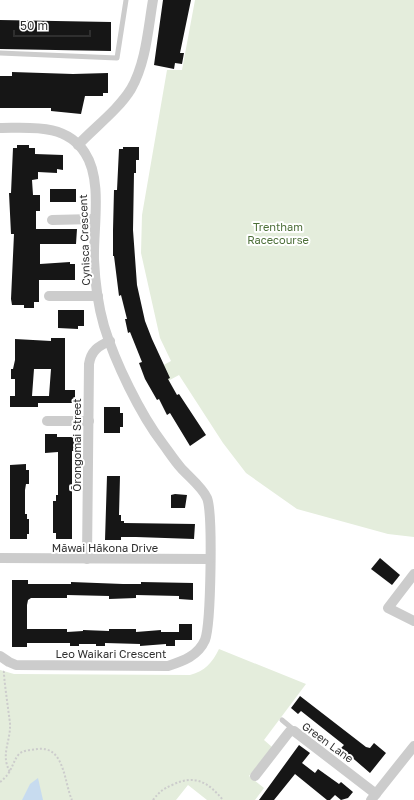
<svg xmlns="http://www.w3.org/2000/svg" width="414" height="800" font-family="'Golos Text',sans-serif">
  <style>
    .green { fill: #e4eddc }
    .water { fill: #c7dbef }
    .building { fill: #161616; fill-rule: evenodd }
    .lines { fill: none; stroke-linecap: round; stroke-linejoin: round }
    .path { stroke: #ccc; stroke-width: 2; stroke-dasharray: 2 2; stroke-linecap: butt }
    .service { stroke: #ccc; stroke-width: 5 }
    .minor { stroke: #ccc; stroke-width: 10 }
    .labels { text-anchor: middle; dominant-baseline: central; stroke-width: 4; stroke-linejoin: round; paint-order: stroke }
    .park-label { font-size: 11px; fill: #4d6f39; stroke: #fff }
    .street-label { font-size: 11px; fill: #2f2f2f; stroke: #fff }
  </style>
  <rect width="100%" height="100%" fill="#fff"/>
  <g class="green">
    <path d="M195,0H414V537L388,534L297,509L246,473L223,443L179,375L168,381L160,367L171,361L160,338L141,253L142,215L167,70H182Z"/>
    <path d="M219,649L306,684L264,740L272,747L249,776L264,788L255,800H207L188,785L176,800H0V670L14,674L190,675C205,671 212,663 219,649Z"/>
  </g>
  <path class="water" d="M38,778L43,800H22L30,784Z"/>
  <g class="building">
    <path d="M163,0H191L180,53H184L182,64L175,63L174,69L154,65Z"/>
    <path d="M0,20L111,22V51L0,49Z"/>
    <path d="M12,72L73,74L108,73V93H103V96H85L81,114L51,111V108H0V76H12Z"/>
    <path d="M17,145H29V148H35V154L63,155V170L57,169V173L38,172V179L32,180L33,195H40V211H36V229H77L76,244H40V264L70,262V264H75V280H39V302H34V308H24V305H12L11,299L14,234H11L9,193H11L13,148H17Z"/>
    <path d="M123,147H139V160H136V173H134L133,230L137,285L145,321L152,339L170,378L168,379L177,395L179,394L206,435L190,446L170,413L167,415L159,399L157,400L145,379L139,363L142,362L130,332L128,333L125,319H127L121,295L119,296L114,256H113V230L114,190H117L119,149H123Z"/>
    <rect x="50" y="189" width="26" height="13"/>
    <path d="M58,310H84V326H78V329L58,328Z"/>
    <path d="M51,338H65V390H75V403H38V407H10V396H15V379H11V369H13L15,360V339L51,341ZM34,369H51L49,396H32Z"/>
    <path d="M104,407H120V413H123V427H120V433H104Z"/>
    <path d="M45,434H57V437H76V451H72V539H56V533H53V501H56V495H58V452L45,453Z"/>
    <path d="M26,464V470H29V484H26L25,490V514H27V519H29V534H27V539H10V465Z"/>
    <path d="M107,476H120L119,515H121V521H124V523L195,524L194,539L136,537H121V540H105Z"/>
    <path d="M175,494L187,495L185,508H171V495Z"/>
    <path d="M380,558L400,575L392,585L371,569Z"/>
    <path d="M12,580H28V584H71V582L123,584H141V582L193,583V600L179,599V596L136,595V598L109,599V596L67,595V598H31L28,600L27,605V629H67V632L83,631V630L109,631V629H136V632L161,630V632H179V624H192V640H175V646H166V644L140,646V644L105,643V646H96V644H79V646H70V643H27V647H12Z"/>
    <path d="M300,696L366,747L370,748L374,743L386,753L370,773L341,748L344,745L301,711L298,714L291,708Z"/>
    <path d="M299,745L310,753L302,763L315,773L318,769L339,784L341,782L353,792L348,798L341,800L335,795L330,800H327L295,774L274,800H259Z"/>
  </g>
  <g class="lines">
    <g class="path">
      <path d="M4,671C3,673 9,715 10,723C11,742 0,754 10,772"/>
      <path d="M0,782C13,772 11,764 19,754C23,750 31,750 37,749C65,745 64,783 72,800"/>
      <path d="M153,800C159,792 163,789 172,785C195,774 208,782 223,800"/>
    </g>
    <g class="service">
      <path d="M0,53L117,58L126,0"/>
      <path d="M282,720L294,730"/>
    </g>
    <g class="minor">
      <path d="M0,128C30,128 66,123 85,153C103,180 93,228 94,260C95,282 98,305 104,326C115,362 140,414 163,444C169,452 174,460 181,468C189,477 202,487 207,498C213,513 211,624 205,640C198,656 183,661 168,666L16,665L9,662L0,656"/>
      <path d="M78,145C95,127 118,110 131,89C146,63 148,29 153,0"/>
      <path d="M52,220L94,219"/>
      <path d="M49,296H98"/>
      <path d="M47,421H89"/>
      <path d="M0,558L209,559"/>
      <path d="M87,559L89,364C91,351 98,346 110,341"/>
      <path d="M414,574L388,608L414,621"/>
      <path d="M255,776L286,736L290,731H294L376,794"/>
      <path d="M371,800L414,746"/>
    </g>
  </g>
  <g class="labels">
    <g class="park-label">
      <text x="278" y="226">Trentham<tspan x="278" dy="13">Racecourse</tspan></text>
    </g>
    <g class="street-label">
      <text transform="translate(84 240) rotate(-92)">Cynisca Crescent</text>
      <text transform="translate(76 445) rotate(-90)">Ōrongomai Street</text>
      <text x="105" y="547">Māwai Hākona Drive</text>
      <text x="111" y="653">Leo Waikari Crescent</text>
      <text transform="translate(328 742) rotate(36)">Green Lane</text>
    </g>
  </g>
  <path d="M14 30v6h76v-6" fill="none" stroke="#2f2f2f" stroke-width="2"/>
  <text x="20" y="30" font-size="12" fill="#2f2f2f" stroke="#ffffff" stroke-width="3" paint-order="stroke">50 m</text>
</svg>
